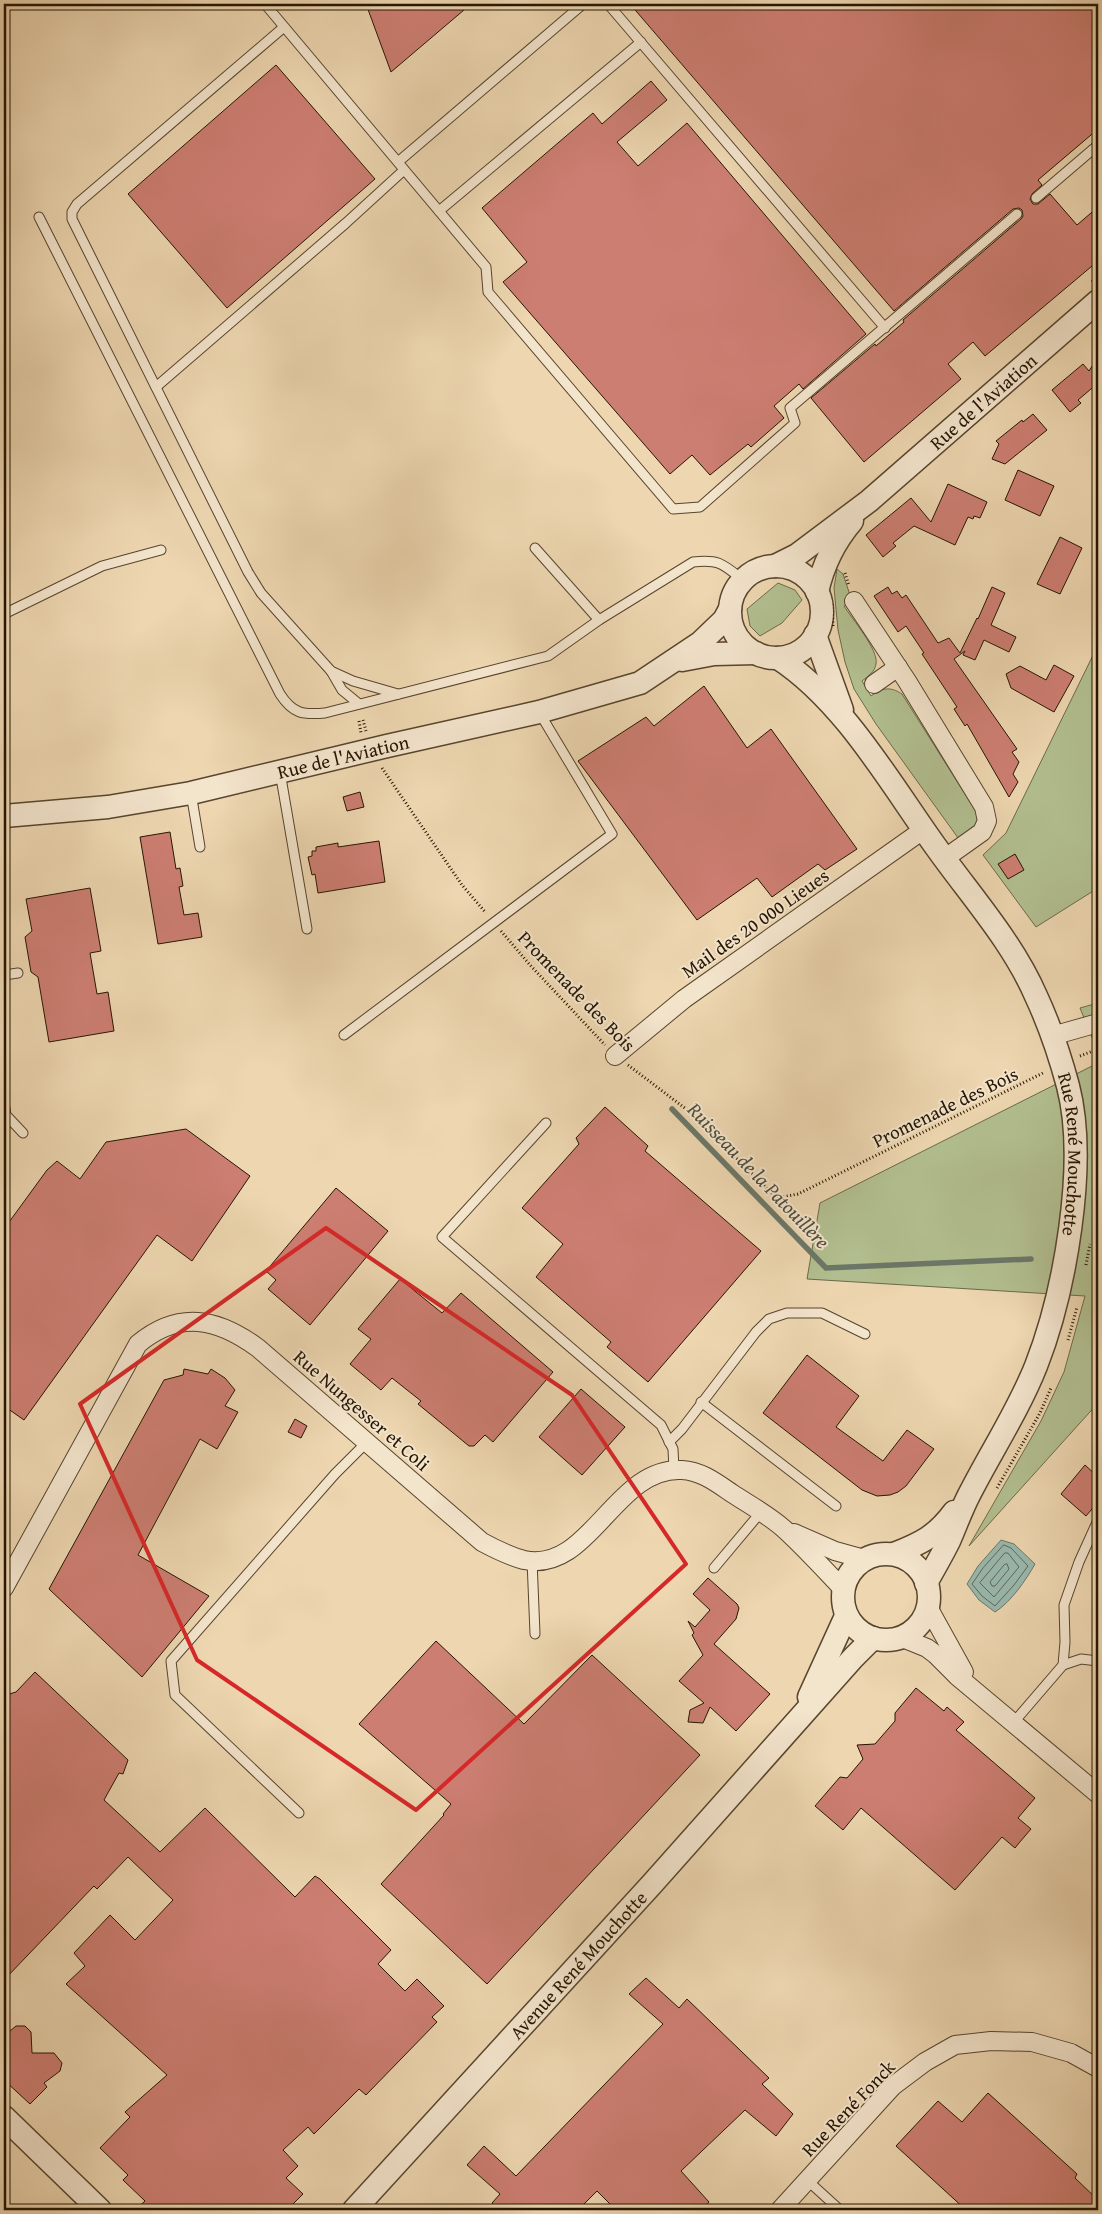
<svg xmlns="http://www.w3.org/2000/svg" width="1102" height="2214" font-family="'Gentium Book Plus',serif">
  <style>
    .green { fill: #b2bf90; stroke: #6c6a48 }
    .water { fill: #99b9ae; stroke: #6b7769 }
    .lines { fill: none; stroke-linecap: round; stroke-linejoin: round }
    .shore { stroke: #5f6758; stroke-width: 1 }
    .stream { stroke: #6b7769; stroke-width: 5.5 }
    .building { fill: #cd7e72; stroke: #251501 }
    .service-casing { stroke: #57452d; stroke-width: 11 }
    .minor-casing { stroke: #57452d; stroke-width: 20 }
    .tertiary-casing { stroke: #57452d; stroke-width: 25 }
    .path { stroke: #251501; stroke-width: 3; stroke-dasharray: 1 2.5; stroke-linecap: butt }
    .service { stroke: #f3e4cc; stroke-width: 9 }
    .minor { stroke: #f3e4cc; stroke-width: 18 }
    .tertiary { stroke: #f3e4cc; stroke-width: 22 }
    .marked { fill: none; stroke: #d62828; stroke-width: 4; stroke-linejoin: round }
    .labels { text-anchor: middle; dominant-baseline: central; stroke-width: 4; stroke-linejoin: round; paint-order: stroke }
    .street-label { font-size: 19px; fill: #251501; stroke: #f3e4cc }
    .water-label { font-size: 20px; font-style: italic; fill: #4e4e3e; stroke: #f3e4cc }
  </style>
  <rect width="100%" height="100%" fill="#edd6b0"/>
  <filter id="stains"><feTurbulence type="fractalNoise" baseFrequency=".004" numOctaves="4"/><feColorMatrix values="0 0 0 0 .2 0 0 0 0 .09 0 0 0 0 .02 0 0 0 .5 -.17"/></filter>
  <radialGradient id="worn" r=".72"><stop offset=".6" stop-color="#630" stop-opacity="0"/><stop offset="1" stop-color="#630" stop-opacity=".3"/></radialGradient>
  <g class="green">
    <path d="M837,569L843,574L852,601L844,606C852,619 879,650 876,664C875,672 868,676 862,681L871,696C882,688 890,686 902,694L975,810C982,826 971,832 961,842L876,724L854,689L845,662L838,630L834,588Z"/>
    <path d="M778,583L795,590L802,600L782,623L760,636L750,626L747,609Z"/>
    <path d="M1098,645V888L1036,927L983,855L1006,833Z"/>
    <path d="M1098,1003V1052L1080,1008Z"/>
    <path d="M1098,1063V1403L969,1546L1041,1421L1064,1372L1085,1296L807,1279L820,1203Z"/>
  </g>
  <path class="water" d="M1001,1540L1014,1544L1035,1564C1026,1580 1011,1602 995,1612L979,1600L967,1584L978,1566Z"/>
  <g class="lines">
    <g class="shore">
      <path d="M1004,1545L1011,1548L1028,1566L1014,1585L995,1606L982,1596L972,1584L983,1568Z"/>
      <path d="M1005,1553H1008L1019,1567L994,1597L980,1583Z"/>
      <path d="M1007,1564L1009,1569L995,1586H992L990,1582L1004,1565Z"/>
    </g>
    <path class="stream" d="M672,1109L826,1268L1031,1259"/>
  </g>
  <g class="building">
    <path d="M366,4H471L391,72Z"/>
    <path d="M630,4H1098V129L1038,180L1042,185L1032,194L1030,199L1033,204H1038L1050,194L1077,225L1098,207V261L985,356L973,342L948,364L961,379L864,462L811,398L875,344L876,346L904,322L903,320L1021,219L1023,216L1022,210L1019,208L1013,209L894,311Z"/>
    <path d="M276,65L375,179L227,308L128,194Z"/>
    <path d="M651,81L667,100L617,142L638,166L687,123L866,334L803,389L799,384L774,406L784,418L751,447L748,444L710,475L692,455L670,474L503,282L527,262L482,208L593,113L602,124Z"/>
    <path d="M1098,357V383L1078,400L1081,403L1070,412L1052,390L1083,364L1089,371Z"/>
    <path d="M1033,414L1047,430L1005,464L992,459L999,444L996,441L1022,420L1023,422Z"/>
    <path d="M1018,470L1054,486L1040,516L1005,500Z"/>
    <path d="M948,484L987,502L980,518L974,516L973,519L968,517L955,545L914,526L893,543L896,546L883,557L866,535L911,498L931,522Z"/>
    <path d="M1060,537L1082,548L1060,594L1037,584Z"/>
    <path d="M888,587L892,594L897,591L902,598L906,595L938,643L949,638L960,653L977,618L978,619L992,587L1005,593L991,625L1016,637L1009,652L984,640L975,660L963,655L965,651L954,659L1017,749L1012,752L1019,762L1013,774L1018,782L1009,797L967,724L965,726L954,709L957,707L922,654L924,653L906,626L898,632L874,596Z"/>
    <path d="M1054,665L1074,676L1054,712L1011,688L1006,674L1020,666L1046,680Z"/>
    <path d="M704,686L747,748L771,729L857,849L825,870L818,864L772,897L757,878L697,920L578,761L646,717L654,726Z"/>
    <path d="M360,792L364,807L347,811L343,797Z"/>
    <path d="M170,832L176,869L180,868L183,886L179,887L184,915L198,913L202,937L158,944L140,837Z"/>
    <path d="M379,841L385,882L318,893L315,874L312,875L308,857L312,856V851H316V847L338,843V847Z"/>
    <path d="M1015,854L1024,870L1008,879L998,864Z"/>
    <path d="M90,888L101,951L90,953L97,994L108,992L114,1031L49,1042L38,977L31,972L25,937L32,931L26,899Z"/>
    <path d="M605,1107L648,1146L645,1151L761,1251L648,1382L607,1347L611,1342L536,1277L563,1244L522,1208L579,1144L576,1138Z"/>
    <path d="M186,1129L250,1176L192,1261L157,1235L24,1420L4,1406V1229L47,1170L57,1161L80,1179L106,1142Z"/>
    <path d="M336,1188L388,1231L310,1325L268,1289L276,1280L266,1271Z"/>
    <path d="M400,1279L442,1313L461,1293L553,1372L493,1442L485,1435L474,1446H469L418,1404L421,1401L392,1378L381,1390L350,1364L371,1339L358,1329Z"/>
    <path d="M807,1355L859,1396L836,1427L883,1461L907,1430L934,1449L906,1486L898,1492L890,1495L877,1496L862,1490L763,1413Z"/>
    <path d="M184,1369L208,1374L211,1369L225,1378L235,1390L225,1406L238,1412L217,1449L200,1439L138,1555L209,1596L142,1677L49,1589L164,1380L183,1375Z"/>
    <path d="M581,1389L625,1427L582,1475L539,1437Z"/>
    <path d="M295,1419L307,1426L301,1438L288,1432Z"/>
    <path d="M1085,1465L1098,1477V1502L1086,1516L1061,1494Z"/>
    <path d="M708,1578L737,1604L739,1608L736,1619L714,1644L770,1694L736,1731L710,1707L703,1723L688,1722L690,1710L704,1703L679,1681L703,1655L692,1635L694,1633L688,1621L695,1627L710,1610L693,1594Z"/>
    <path d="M436,1641L524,1724L592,1655L700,1755L487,1984L381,1884L444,1815L443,1814L451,1804L359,1724Z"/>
    <path d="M35,1672L128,1760L123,1774L119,1773L104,1800L160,1852L205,1808L295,1897L315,1876L320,1879L391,1950L378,1964L405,1991L417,1979L444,2006L432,2017L437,2022L366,2095L359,2089L314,2134L308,2127L283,2150L298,2166L286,2178L303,2194L287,2210H135L145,2201L123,2180L128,2175L100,2148L130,2117L125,2112L167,2075L66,1984L85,1966L74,1953L110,1915L135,1940L173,1900L128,1857L97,1889L94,1886L4,1980V1703L6,1695L16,1692Z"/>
    <path d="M916,1688L944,1711L947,1707L964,1722L956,1730L1035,1798L1018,1818L1031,1829L1019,1843L1015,1848L1002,1837L955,1890L861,1808L843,1830L815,1806L840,1777L847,1778L863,1759L857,1745L875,1744L895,1721V1713Z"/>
    <path d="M646,1978L679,2008L687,1999L769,2078L762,2084L793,2114L776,2136L745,2110L681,2171L709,2202L702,2210H616L597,2191L578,2210H498L492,2203L500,2194L467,2165L484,2146L516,2176L663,2024L629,1994Z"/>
    <path d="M16,2026H25L31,2032L32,2053H54L62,2063L60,2071L44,2083L47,2087L30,2104L4,2080V2036Z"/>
    <path d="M988,2093L1077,2174L1075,2178L1098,2200V2210H966L896,2146L938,2101L962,2122Z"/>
  </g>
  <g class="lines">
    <defs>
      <g id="service">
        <path d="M265,4L486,267L488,292L673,509L700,507L795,423L790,408L1017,214"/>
        <path d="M608,4L885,328"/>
        <path d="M284,27L77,204L72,212V219L248,572L261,593L331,671L353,681L398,694"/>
        <path d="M398,162L583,4"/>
        <path d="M1036,198L1098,145"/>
        <path d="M439,211L641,42"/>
        <path d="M39,217L280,694C293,714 303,715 325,713L548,656L599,620L693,562C719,559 723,564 743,580"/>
        <path d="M156,387L346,223L404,170"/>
        <path d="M535,548L599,620"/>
        <path d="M4,614L102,566L161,550"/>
        <path d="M331,671L342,690L359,704"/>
        <path d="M280,772L307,929"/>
        <path d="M191,793L200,847"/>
        <path d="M4,975L18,973"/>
        <path d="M344,1035L612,834L539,712"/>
        <path d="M4,1103L6,1115L23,1133"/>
        <path d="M546,1123L442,1237L661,1425L673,1449L674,1470"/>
        <path d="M701,1402L836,1506"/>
        <path d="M669,1442L682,1429L756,1332L769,1319L787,1313H822L865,1334"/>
        <path d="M532,1560L535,1634"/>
        <path d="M714,1568L761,1512"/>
        <path d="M1063,1665L1081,1659L1098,1661"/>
        <path d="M1014,1722L1063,1665L1065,1642L1064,1605L1079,1562L1098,1520"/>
        <path d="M299,1813L175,1695L171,1661L335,1474L367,1442"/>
        <path d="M807,2180L840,2210"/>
      </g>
      <g id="minor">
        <path d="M854,601L907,681L984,807L987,821L982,832L944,859"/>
        <path d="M874,684L898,667"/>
        <path d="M1052,1036L1098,1023"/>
        <path d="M615,1056L684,999L923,830"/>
        <path d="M794,1533L835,1551L864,1559"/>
        <path d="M4,1588L138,1344C179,1310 217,1318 258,1348L482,1542C495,1549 509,1556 524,1560C590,1574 615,1466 682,1470C702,1471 718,1484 733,1494C750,1505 768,1515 783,1528C804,1547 823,1568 842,1588"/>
        <path d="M928,1607L964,1672"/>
        <path d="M900,1637L927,1648L935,1654L957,1676L1098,1794"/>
        <path d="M780,2210L893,2086L925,2062L955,2045L991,2041L1032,2042L1071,2053L1098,2068"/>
      </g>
      <g id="tertiary">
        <path id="s1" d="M775,566L797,555L869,501L1098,301"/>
        <circle cx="776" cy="612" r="46"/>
        <path d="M817,592C823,565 834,542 852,521"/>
        <path d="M815,635L842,710"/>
        <path id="s2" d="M778,658C844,701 890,783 936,847C970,895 1012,941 1036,996C1049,1024 1060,1056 1068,1086C1088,1163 1065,1292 1036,1366C1018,1411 992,1450 970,1493C962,1508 956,1525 949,1541C942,1555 934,1569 926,1583"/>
        <path d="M682,660L714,654L756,653"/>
        <path id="s3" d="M4,816L108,807L191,793L387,746L539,712L640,683L700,643L724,620L730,609"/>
        <circle cx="886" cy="1597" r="43"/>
        <path d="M894,1554C922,1543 936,1536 954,1512"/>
        <path d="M809,1697L846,1616"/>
        <path d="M4,2117L100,2210"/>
        <path id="s4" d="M354,2210L652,1884L853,1658L873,1638"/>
      </g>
    </defs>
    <use href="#service" class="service-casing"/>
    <use href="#minor" class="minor-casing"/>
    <use href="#tertiary" class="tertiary-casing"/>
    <g class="path">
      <path d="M1092,282L1098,276"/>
      <path d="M845,573L849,586"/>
      <path d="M832,604L833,626"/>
      <path d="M363,720L366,731"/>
      <path d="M359,721L361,733"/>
      <path d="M382,768L462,885L486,913"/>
      <path d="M501,931L530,965L605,1045"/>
      <path d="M1080,1056L1098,1049"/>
      <path d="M628,1065L686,1109L777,1198L798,1194L1045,1072"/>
      <path d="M1086,1265L1090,1244"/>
      <path d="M1068,1340L1077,1307"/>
      <path d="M997,1488L1040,1413L1051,1388"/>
    </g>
    <use href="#service" class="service"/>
    <use href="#minor" class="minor"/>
    <use href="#tertiary" class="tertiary"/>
  </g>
  <path class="marked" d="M326,1228L572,1395L686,1564L416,1810L197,1660L80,1404Z"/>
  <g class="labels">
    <g class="street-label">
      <text stroke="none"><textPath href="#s1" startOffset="266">Rue de l'Aviation</textPath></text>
      <text stroke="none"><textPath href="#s3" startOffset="345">Rue de l'Aviation</textPath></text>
      <text transform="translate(755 923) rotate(-35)">Mail des 20 000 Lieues</text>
      <text transform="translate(577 991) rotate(46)">Promenade des Bois</text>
      <text transform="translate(945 1107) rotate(-26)">Promenade des Bois</text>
      <text stroke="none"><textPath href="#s2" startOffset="592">Rue René Mouchotte</textPath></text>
      <text transform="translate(362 1410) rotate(41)">Rue Nungesser et Coli</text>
      <text stroke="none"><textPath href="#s4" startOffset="332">Avenue René Mouchotte</textPath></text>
      <text transform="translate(848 2108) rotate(-46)">Rue René Fonck</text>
    </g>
    <g class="water-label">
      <text transform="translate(759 1175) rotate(46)">Ruisseau de la Patouillère</text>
    </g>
  </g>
  <rect width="1102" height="2214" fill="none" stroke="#edd6b0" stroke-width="20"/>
  <rect x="5" y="5" width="1092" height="2204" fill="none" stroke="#251501" stroke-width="2.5"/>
  <rect x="10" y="10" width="1082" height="2194" fill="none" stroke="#251501"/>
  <rect width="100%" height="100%" filter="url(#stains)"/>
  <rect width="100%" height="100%" fill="url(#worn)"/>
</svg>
